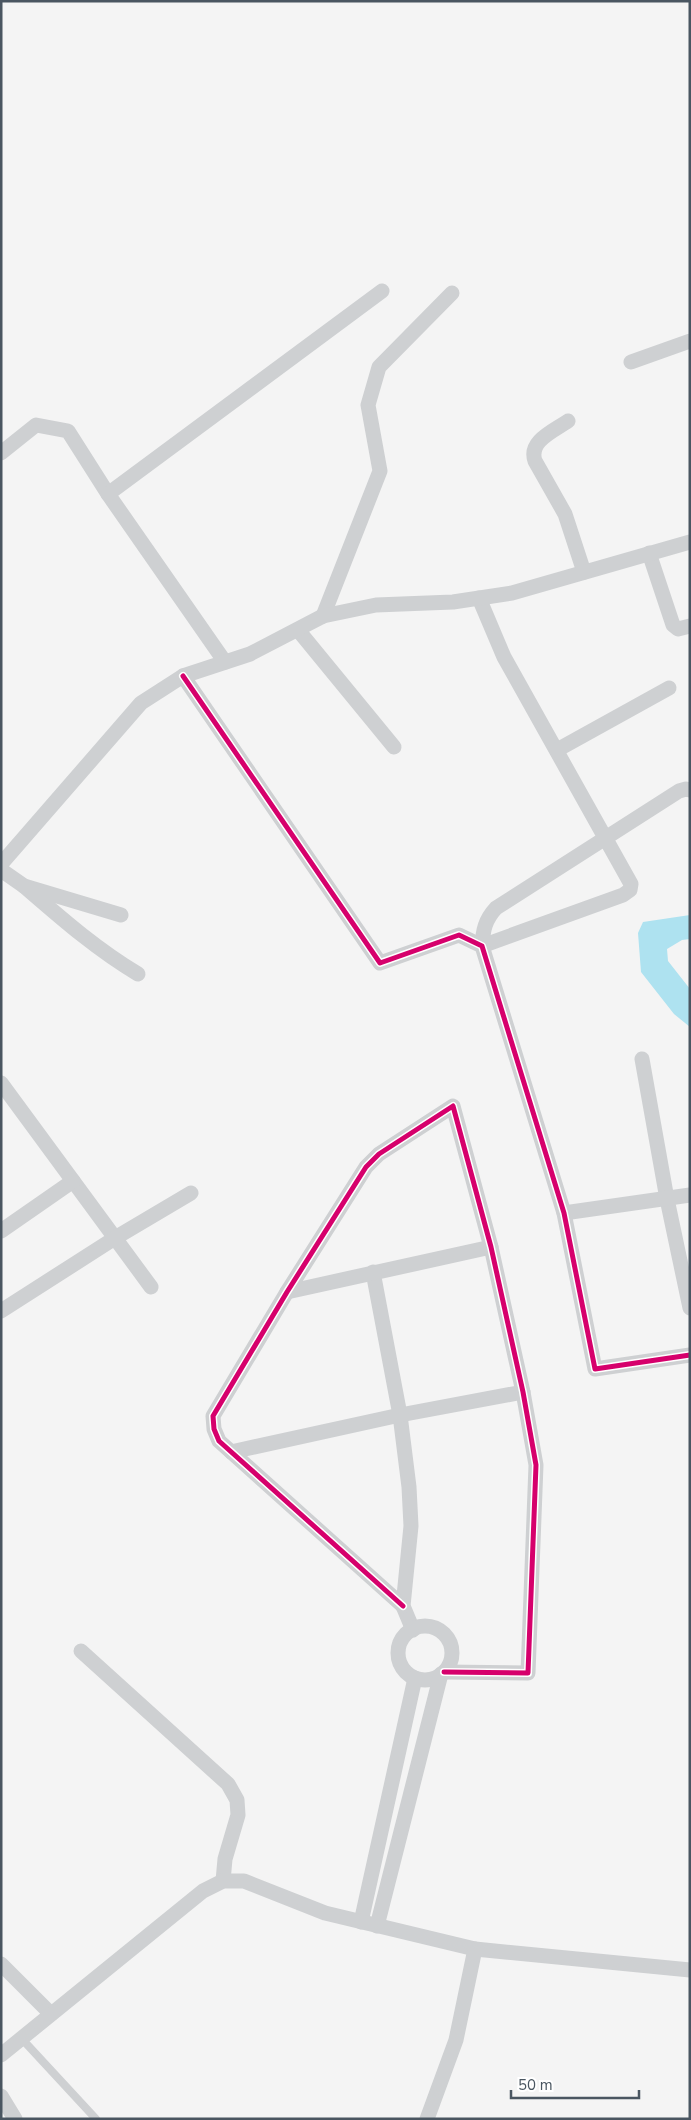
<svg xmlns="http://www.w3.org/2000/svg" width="691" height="2120" font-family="'Nunito Sans',sans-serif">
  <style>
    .water { fill: #aee2f0 }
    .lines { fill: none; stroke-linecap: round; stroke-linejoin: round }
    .lane { stroke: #ced0d2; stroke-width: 8 }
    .street { stroke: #ced0d2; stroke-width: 15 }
    .cycleway-casing { stroke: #fff; stroke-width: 8 }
    .cycleway { stroke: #d6006c; stroke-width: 5 }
  </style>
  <rect width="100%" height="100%" fill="#f4f4f4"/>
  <path class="water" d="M690,915V939L682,940L667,949L668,961L690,989V1027L674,1014L641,972L638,933L643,922Z"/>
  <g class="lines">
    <path class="lane" d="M22,2039L96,2119"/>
    <g class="street">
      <path d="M631,362L690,341"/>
      <path d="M568,421C554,431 528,441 535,461L565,514L584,572"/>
      <path d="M1,453L36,425L68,431L108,494L225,662"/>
      <path d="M108,494L382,291"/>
      <path d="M649,553L673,625L678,629L690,626"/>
      <path d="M479,598L504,657L631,884L630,890L623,895L482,946C483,930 485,920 496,908L679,791L686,789L690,790"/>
      <path d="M323,616L380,471L368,405L379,367L452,293"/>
      <path d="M298,630L394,747"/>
      <path d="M183,676L380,963L459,935L482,946L564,1213L595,1369L690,1355"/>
      <path d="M557,750L669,688"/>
      <path d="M1,864L141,703L183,676L250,654L323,616L376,605L453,602L512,593L690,542"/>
      <path d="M1,870L24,886L121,915"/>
      <path d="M24,886C61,918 96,949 138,974"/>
      <path d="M642,1059L667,1199L690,1308"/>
      <path d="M1,1083L151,1287"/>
      <path d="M564,1213L690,1195"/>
      <path d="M1,1231L73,1181"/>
      <path d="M373,1272L400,1415L409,1487L411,1526L403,1606L413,1630"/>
      <path d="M287,1292L491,1247"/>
      <path d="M1,1311L115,1238L191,1193"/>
      <path d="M231,1452L400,1415L523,1392"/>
      <path d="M403,1606L219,1441L214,1429L213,1416L287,1292L366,1167L379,1154L453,1106L491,1247L523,1392L536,1465L528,1673L444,1672"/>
      <circle cx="425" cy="1653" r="27"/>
      <path d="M81,1651L228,1784L237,1800L238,1815L225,1859L223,1881"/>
      <path d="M361,1922L415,1678"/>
      <path d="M377,1926L441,1674"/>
      <path d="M1,1964L51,2014"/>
      <path d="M1,2055L203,1891L223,1881H244L325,1913L475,1949L690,1970"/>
      <path d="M1,2096L15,2119"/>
      <path d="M427,2119L456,2040L475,1949"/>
    </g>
    <defs>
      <g id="cycleway">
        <path d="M183,676L380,963L459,935L482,946L564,1213L595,1369L690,1355"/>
        <path d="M403,1606L219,1441L214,1429L213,1416L287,1292L366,1167L379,1154L453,1106L491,1247L523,1392L536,1465L528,1673L444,1672"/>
      </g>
    </defs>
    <use href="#cycleway" class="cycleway-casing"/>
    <use href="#cycleway" class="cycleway"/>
  </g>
  <rect width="691" height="2120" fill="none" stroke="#4a5661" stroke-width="5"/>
  <path d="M511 2090v8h128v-8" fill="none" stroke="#4a5661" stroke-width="2.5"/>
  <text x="518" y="2090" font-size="15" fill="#4a5661" stroke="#ffffff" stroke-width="4" paint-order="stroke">50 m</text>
</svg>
